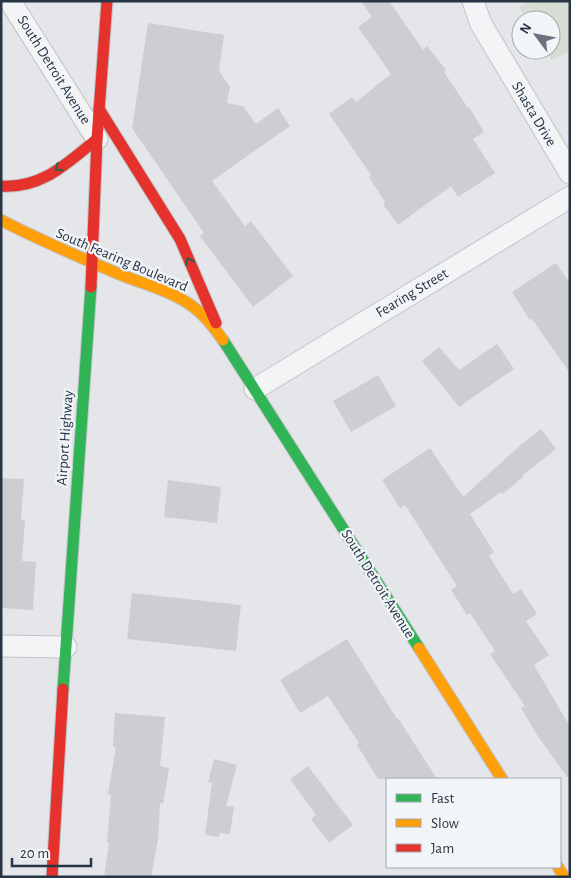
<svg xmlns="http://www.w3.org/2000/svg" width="571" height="878" font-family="'Alegreya Sans',sans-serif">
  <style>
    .green { fill: #d5ddd4 }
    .building { fill: #ccced1 }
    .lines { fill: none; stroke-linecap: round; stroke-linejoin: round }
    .street-casing { stroke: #c2c4c7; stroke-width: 23 }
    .fast-casing { stroke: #c0c3c7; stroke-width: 13 }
    .slow-casing { stroke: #c0c3c7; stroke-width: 13 }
    .jam-casing { stroke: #c0c3c7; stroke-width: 13 }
    .street { stroke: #f3f4f6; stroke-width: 21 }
    .fast { stroke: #30b455; stroke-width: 11 }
    .slow { stroke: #ff9f0a; stroke-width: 11 }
    .jam { stroke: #e5322d; stroke-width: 11 }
    .oneway { stroke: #2b614b }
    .labels { text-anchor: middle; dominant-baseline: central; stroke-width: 4.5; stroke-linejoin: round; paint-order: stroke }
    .street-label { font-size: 15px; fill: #283545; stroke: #f2f5f8 }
  </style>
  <rect width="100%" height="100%" fill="#e4e6e9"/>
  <path class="green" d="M534,1H570V52L551,60L546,50H551V20H527L519,7Z"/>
  <g class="building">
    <path d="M361,1H389L423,50L427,46L446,70L444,72L468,108L469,107L484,132L473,139L495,173L458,197L451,186L398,225L383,204L385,202L369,177L371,175L329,114L352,97L356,102L391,74L358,27L372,17Z"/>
    <path d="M148,23L224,35L219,71L230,87L227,103L243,106L256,124L278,108L290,126L212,181L245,226L251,221L293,276L253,307L200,236L204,233L132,128Z"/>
    <path d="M556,263L570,283V373L532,319L530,320L512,292Z"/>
    <path d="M497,344L514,369L459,407L422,361L439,347L459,370Z"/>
    <path d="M378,375L396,406L351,432L333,401Z"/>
    <path d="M541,429L556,449L523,475L524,476L503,494L501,492L470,514L494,552L489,556L513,594L521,589L537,614L526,621L549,655L534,665L570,727V781L537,735L521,708L525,706L490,654L495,651L470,613L467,615L451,590L457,586L437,555L405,505L400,508L382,480L430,448L463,497L524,442Z"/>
    <path d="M1,478L24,479L21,520H25L22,561L36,562L33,610L1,608Z"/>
    <path d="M168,480L221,487L217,523L164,517Z"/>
    <path d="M132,593L241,605L236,651L127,639Z"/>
    <path d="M347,639L397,719L398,718L437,779H378L357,745L359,743L328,696L300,713L280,680Z"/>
    <path d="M115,713L165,717L160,766L169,768L163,804L160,803L158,839L151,877H104L109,843H107L111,795L108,794L116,747H113Z"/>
    <path d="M214,759L237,765L226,806L234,807L230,834L220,833L219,837L205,835L212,783L208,782Z"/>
    <path d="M308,766L353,825L329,843L311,819L316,815L290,779Z"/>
  </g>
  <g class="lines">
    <defs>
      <g id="street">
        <path d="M10,1L97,139"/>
        <path d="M473,1L481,24L570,173"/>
        <path d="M255,389L570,197"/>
        <path d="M1,646L66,647"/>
      </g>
      <g id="fast">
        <path d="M223,340L419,648"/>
        <path d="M63,689L91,287"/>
      </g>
      <g id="slow">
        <path d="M1,220C37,239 75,255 112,271C138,283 169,289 192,306C205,315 214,328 223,340"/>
        <path d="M419,648L502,779"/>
        <path d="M558,867L564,877"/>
      </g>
      <g id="jam">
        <path d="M99,109L180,239L216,323"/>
        <path d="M1,186C42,189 67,163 97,139"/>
        <path d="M91,287L97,139L107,1"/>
        <path d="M52,877L63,689"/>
      </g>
    </defs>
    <use href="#street" class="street-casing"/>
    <use href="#fast" class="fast-casing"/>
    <use href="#slow" class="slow-casing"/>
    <use href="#jam" class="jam-casing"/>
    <use href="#street" class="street"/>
    <use href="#fast" class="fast"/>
    <use href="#slow" class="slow"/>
    <use href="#jam" class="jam"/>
  </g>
  <defs><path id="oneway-chevron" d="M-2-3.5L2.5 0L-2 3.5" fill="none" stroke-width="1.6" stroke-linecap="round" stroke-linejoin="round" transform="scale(1.25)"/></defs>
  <g class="oneway">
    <use href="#oneway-chevron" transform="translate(58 168) rotate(147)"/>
    <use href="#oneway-chevron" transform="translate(189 261) rotate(-113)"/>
  </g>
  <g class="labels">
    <g class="street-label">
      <text transform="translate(54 70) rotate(58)">South Detroit Avenue</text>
      <text transform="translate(534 114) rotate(59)">Shasta Drive</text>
      <text transform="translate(122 260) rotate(23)">South Fearing Boulevard</text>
      <text transform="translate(412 293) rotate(-31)">Fearing Street</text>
      <text transform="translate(65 438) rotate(-86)">Airport Highway</text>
      <text transform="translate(378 584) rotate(58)">South Detroit Avenue</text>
    </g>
  </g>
  <rect width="571" height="878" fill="none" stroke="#283545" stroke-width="5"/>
  <rect x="386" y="778" width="175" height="90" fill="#f2f5f8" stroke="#a1a8b0"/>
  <rect x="396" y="794" width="25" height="8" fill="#30b455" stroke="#a1a8b0"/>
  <text x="431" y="803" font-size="15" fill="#283545">Fast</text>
  <rect x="396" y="819" width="25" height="8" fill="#ff9f0a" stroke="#a1a8b0"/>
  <text x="431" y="828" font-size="15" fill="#283545">Slow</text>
  <rect x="396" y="844" width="25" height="8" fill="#e5322d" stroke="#a1a8b0"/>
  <text x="431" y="853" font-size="15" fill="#283545">Jam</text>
  <g transform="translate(536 35) rotate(302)"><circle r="24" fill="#f2f5f8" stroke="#a1a8b0"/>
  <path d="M0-4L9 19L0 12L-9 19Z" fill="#6a737e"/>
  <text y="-8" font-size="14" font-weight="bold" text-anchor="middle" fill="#283545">N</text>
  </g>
  <path d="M12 858v8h79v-8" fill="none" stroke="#283545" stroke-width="2.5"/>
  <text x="20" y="858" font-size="15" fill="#283545" stroke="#f2f5f8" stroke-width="4" paint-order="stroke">20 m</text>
</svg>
